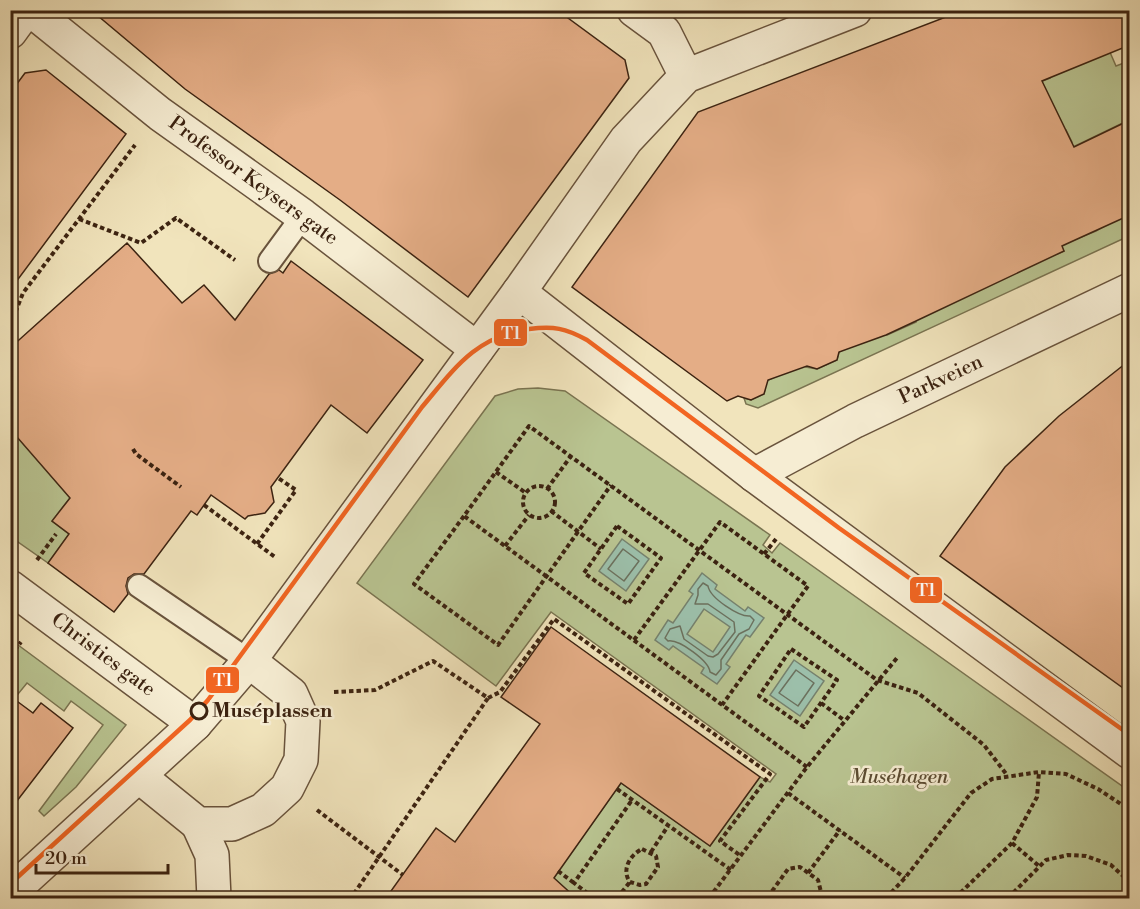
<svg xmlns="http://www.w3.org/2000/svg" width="1140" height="909" font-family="'Libre Bodoni',serif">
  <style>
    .green { fill: #b9c491; stroke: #7a7451; stroke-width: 1.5 }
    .water { fill: #9cbfaa; stroke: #76816d; stroke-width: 1.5; fill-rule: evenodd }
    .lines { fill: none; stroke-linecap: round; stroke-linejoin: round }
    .shore { stroke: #6c715e; stroke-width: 1.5 }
    .building { fill: #e4ad86; stroke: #3c2311; stroke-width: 1.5 }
    .lane-casing { stroke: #69533c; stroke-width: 26 }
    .street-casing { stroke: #69533c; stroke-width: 36 }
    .path { stroke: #3c2311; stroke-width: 4; stroke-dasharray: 4.5 3; stroke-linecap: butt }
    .lane { stroke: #f6edd3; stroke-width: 22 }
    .street { stroke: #f6edd3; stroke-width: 33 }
    .tram-1-casing { stroke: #f6edd3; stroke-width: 9 }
    .tram-1 { stroke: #f26522; stroke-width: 4.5 }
    .stop-dot { fill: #f6edd3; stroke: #3c2311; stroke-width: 3 }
    .labels { text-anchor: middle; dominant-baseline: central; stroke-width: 5; stroke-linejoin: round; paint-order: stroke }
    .street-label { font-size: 20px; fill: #3c2311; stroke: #f6edd3 }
    .stop-label { font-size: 20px; font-weight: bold; fill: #3c2311; stroke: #f6edd3; text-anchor: start }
    .park-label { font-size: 20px; font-style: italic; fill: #5b4b31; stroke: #f6edd3 }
    .line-badge { stroke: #f6edd3; stroke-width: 2 }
    .badge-label { font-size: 16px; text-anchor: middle; font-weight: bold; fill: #fff }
  </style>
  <rect width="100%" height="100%" fill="#f1e4bc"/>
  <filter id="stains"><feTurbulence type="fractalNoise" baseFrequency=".00333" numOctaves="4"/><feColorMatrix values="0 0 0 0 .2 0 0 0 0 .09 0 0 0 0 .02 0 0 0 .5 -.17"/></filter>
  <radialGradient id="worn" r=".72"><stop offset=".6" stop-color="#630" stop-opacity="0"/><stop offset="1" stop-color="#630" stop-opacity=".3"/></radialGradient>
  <g class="green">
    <path d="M1102,34L1116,66L1129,61V120L1071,148L1072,142L1066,130L1047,139L1040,82L1050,78L1040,56Z"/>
    <path d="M1129,211V236L758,408L746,404L744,398L751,400L764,394L765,389L762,383L805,363L806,367L817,369L837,360L839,352L883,328L887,335L916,322L913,314L1064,251L1061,245L1096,231Z"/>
    <path d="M538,388L565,391L770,535L763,545L772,553L780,543L1129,791V898H576L553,878L621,783L710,846L760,777L770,782L776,774L551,612L496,686L357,583L495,396L518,389Z"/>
    <path d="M10,429L84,480L52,521L69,534L48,563L11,537Z"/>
    <path d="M10,639L126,725L76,787L44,816L39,811L103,725L71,701L64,711L27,683L14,699L11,696Z"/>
  </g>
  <g class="water">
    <path d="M622,539L649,559L626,591L599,571Z"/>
    <path d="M702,573L717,585L715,589L745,611L748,607L764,618L750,637L746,635L726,664L730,667L717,684L701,673L704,668L673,646L669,650L655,640L668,620L673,623L693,594L689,591ZM704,609L730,627L713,652L687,634Z"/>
    <path d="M794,660L824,681L800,716L770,695Z"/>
  </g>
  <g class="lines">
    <g class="shore">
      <path d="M623,549L639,561L624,581L608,569Z"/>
      <path d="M703,583L708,586C710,598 739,617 750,616L754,620L749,629L739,634L721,660V669L716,675L710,672C709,661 679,639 668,641L665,638L670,629L680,626L684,639L708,656L713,657L718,654L735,632L734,622L708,604H695L698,595V589Z"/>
      <path d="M796,670L814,683L798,706L779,693Z"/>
    </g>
  </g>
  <g class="building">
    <path d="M91,10H557L625,60L629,78L468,297L340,200L185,89Z"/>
    <path d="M964,10H1130V45L1042,81L1074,147L1130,120V215L1062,246L1064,251L916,321L886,335L839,352L837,360L817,369L807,366L768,380L764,394L751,400L738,396L727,401L572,287L698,112Z"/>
    <path d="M46,70L126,134L10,290V93L25,73Z"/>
    <path d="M127,243L182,303L204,285L235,320L269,274L279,270L283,273L291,261L423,360L367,433L331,405L271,487L274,502L265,513L248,516L245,519L211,495L197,515L191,511L144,574H134L128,578L126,586L128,594L114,612L48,563L69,534L52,521L70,498L10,429V348Z"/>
    <path d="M1130,360V693L940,556L1005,467L1059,416Z"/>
    <path d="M551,627L760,777L710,846L621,783L554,878L576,898H386L436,828L455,842L540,724L501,697Z"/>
    <path d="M10,696L33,713L41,703L73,728L10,810Z"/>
  </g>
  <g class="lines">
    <defs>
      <g id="lane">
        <path d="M270,261L303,216"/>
        <path d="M139,586L249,661"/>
      </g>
      <g id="street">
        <path d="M31,10L160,114L303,216L477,349"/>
        <path d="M634,10L664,32L686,76"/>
        <path d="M10,32L26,10"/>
        <path d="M519,292L754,475L1130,752"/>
        <path d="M754,475L855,421L1130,290"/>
        <path d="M10,587L195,724"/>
        <path d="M140,777L198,824H232L263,810L287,788L301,760L303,721L291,694L249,661"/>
        <path d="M198,824L212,855L214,898"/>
        <path d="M10,893L195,724L249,661L519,292L626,140L686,76L855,10"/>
      </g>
    </defs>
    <use href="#lane" class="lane-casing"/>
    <use href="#street" class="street-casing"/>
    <g class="path">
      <path d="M79,219L141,243L176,218L235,260"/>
      <path d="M10,326L23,293L135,145"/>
      <path d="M133,449L136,454L181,487"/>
      <path d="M496,472L526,493"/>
      <circle cx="539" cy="502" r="16"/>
      <path d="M547,489L571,456"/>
      <path d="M204,505L275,557"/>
      <path d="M551,511L601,549"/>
      <path d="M464,516L414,584L498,645L611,485"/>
      <path d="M617,526L661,558L628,604L584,573Z"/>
      <path d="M257,544L296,490L278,478"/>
      <path d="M505,546L529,515"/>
      <path d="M764,554L776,539"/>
      <path d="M37,560L56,534"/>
      <path d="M634,640L720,522L808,586L722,705"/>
      <path d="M791,649L837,680L804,727L759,696Z"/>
      <path d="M10,656L21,642"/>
      <path d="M334,692L375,690L433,661L488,698L351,898"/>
      <path d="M488,698L500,692L554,619L770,774L720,841L741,856"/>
      <path d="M821,703L845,721"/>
      <path d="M807,767L464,516L529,426L877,680L918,693L984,745L1007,775"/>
      <path d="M617,789L731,870"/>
      <path d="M788,793L905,878"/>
      <path d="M317,810L403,875"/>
      <path d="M1012,843L1039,866"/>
      <path d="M642,849L656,856L658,867L646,884L640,885L630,882C621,870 630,855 642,849Z"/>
      <path d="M651,852L668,826"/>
      <path d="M558,871L574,883"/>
      <path d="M808,873L840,830"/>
      <path d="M594,898L574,883L632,800"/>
      <path d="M617,898L630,882"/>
      <path d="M709,898L807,767L897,658"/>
      <path d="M771,898L770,894L788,869L800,867L818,880L821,892L816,898"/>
      <path d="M886,898L905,878L971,793L992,779L1039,772L1066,774L1098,789L1130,810"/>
      <path d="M955,898L1012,843L1037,797L1039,772"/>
      <path d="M1008,898L1046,860L1068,855L1086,856L1111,865L1130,882"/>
    </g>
    <use href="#lane" class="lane"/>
    <use href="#street" class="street"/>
    <defs>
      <path id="tram-1" d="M10,884L190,720L208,700L422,407C454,369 476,336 529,329C554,326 565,328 587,340L839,528L1130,735"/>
    </defs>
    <use href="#tram-1" class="tram-1-casing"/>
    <use href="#tram-1" class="tram-1"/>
  </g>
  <circle class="stop-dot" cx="199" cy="711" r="8"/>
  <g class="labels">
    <g class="street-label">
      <text transform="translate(253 181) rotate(36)">Professor Keysers gate</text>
      <text transform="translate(941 380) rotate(-25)">Parkveien</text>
      <text transform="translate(103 655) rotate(37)">Christies gate</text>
    </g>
    <g class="stop-label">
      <text x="212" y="711">Muséplassen</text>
    </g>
    <g class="park-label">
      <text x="899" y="777">Muséhagen</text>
    </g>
  </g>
  <g class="line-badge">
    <rect x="493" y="318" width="35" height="29" rx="6" fill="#f26522"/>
    <rect x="909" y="576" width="34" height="28" rx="6" fill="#f26522"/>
    <rect x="205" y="666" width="35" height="28" rx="6" fill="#f26522"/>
  </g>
  <g class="badge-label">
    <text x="511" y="339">T1</text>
    <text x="926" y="596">T1</text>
    <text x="223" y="686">T1</text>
  </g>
  <rect width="1140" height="909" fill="none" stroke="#f1e4bc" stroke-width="36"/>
  <rect x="12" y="12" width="1116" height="885" fill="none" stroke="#3c2311" stroke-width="3"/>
  <rect x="18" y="18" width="1104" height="873" fill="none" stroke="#3c2311" stroke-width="1.5"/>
  <path d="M36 864v9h132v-9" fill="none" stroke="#3c2311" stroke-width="3"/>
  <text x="45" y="864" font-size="18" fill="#3c2311" stroke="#f6edd3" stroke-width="4.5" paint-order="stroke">20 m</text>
  <rect width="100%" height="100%" filter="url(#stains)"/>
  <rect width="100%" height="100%" fill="url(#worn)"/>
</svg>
